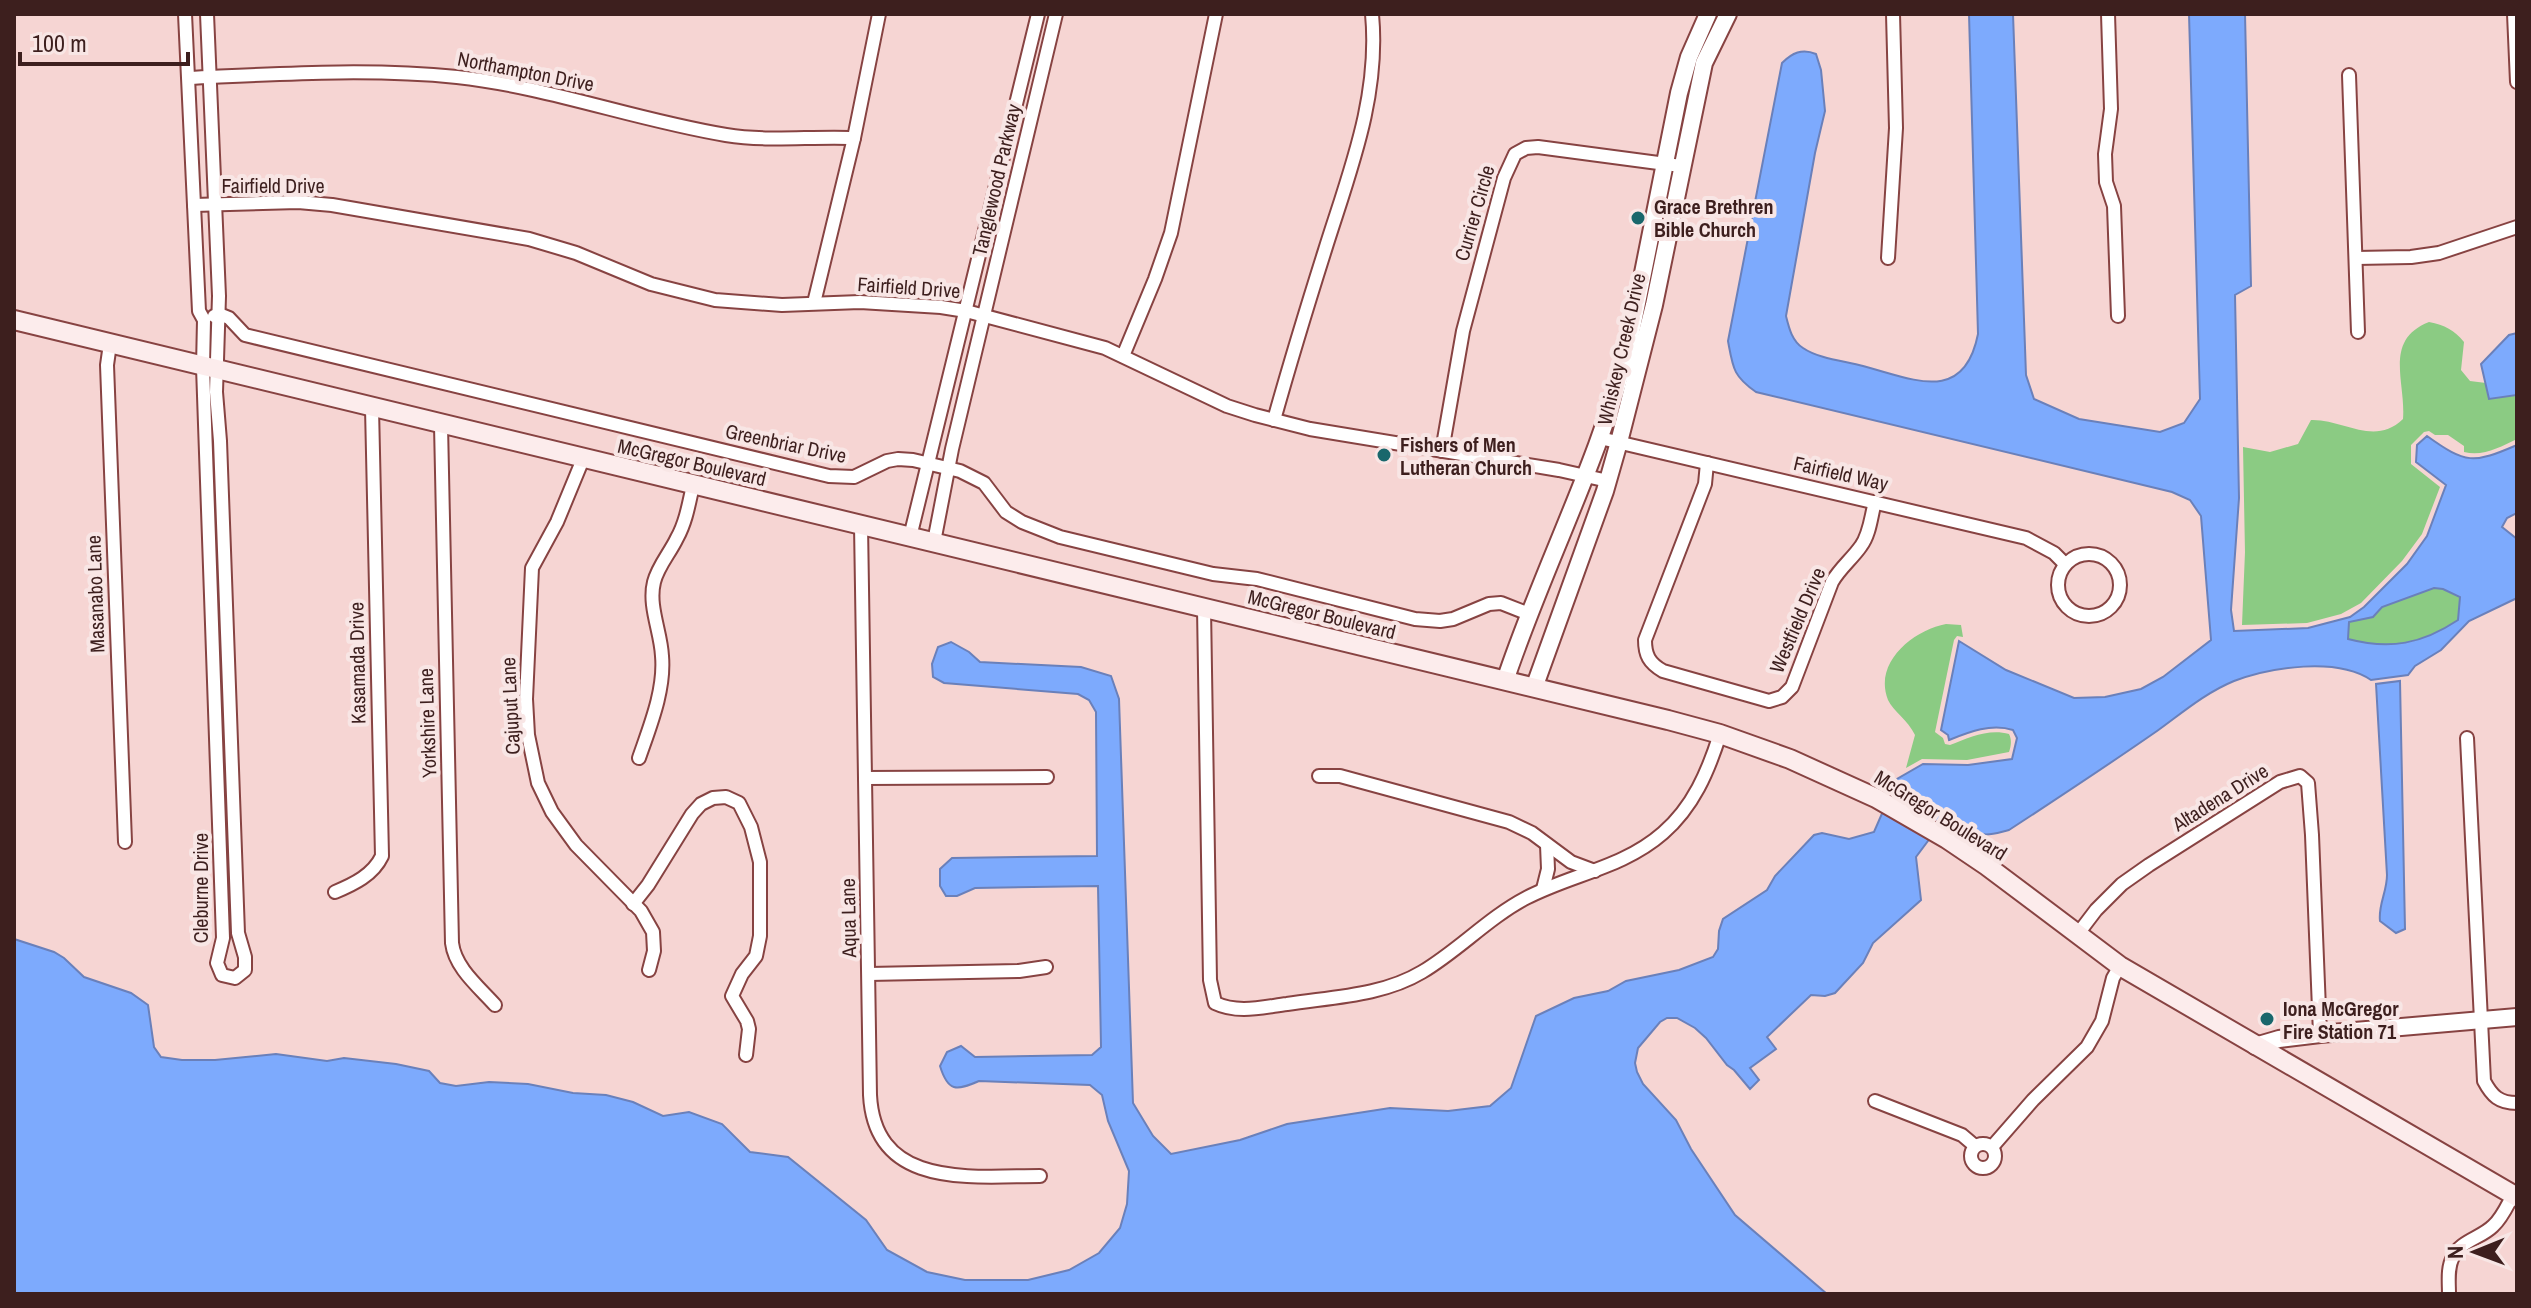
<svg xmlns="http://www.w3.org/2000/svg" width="2531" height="1308" font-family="'Archivo Narrow',sans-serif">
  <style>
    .green { fill: #8bcb83 }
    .water { fill: #7daafd; stroke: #6a80ba; stroke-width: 2; fill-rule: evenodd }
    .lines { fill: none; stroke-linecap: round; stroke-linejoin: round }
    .minor-casing { stroke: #874342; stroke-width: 16 }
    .tertiary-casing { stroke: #874342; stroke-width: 20 }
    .secondary-casing { stroke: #874342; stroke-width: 22 }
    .minor { stroke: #fff; stroke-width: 12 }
    .tertiary { stroke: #fff; stroke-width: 16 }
    .secondary { stroke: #fcecec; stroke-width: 18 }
    .poi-dot { fill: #19676c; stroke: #f8e6e5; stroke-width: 3 }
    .labels { text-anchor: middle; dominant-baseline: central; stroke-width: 8; stroke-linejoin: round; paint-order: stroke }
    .street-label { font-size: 20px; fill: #3d1f1e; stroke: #f8e6e5 }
    .poi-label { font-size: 20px; font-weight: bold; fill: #3d1f1e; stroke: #f8e6e5; text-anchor: start }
  </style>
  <rect width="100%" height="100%" fill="#f6d5d3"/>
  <g class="green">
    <path d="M2429,322C2445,325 2454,330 2464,342L2461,370L2470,381L2486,383L2490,399L2517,395V439C2500,447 2483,457 2464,452V446L2448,435H2435L2429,431L2424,432L2411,445V464L2440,487L2422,534L2402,561L2361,603L2341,614L2307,623L2242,625L2245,552L2243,447L2270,452L2298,444L2311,420C2344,419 2374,447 2403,419C2406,382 2383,340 2429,322Z"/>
    <path d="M2434,588L2443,589L2461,597L2458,620C2421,644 2391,649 2348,640L2349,622L2373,617L2382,607Z"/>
    <path d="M1946,624L1961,625L1963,637L1957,636L1954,640L1935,732L1943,738L1945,744L1950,745C1968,738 1989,728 2009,734C2012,740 2011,746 2009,752L1967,760L1922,759L1906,768L1915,735C1908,720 1893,711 1888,700C1873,662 1914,630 1946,624Z"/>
  </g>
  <g class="water">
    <path d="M1969,14H2013L2026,375L2034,399L2079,419L2160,432L2184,423L2200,399L2189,14H2245L2251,286L2235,295L2239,498L2231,610L2234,631L2308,628L2350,617L2364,607L2407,564L2427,536L2446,485L2416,462L2417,445L2427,436C2466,464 2473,464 2517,445V513L2507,518L2502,527L2517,539V598L2469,621L2441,650L2415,666L2408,675L2371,680C2337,657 2271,667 2234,681C2205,693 2182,713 2157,731C2108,765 2058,798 2009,830C2000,832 1990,836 1982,834C1968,830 1961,815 1946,817L1916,857L1921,900L1873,943L1863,963L1835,993L1825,996L1811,995L1767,1037L1776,1049L1750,1068L1759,1080L1750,1089L1734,1070L1727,1065L1706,1038L1695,1028L1677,1018H1667L1660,1022L1638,1048L1635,1063L1637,1072L1643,1084L1676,1120L1691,1149L1735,1215L1827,1294H14V939L54,952L64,958L84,977L131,993L148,1005L154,1047L161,1057L182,1060H215L276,1054L327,1061L344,1058L396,1064L429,1071L440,1083L456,1086L489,1082L528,1084L573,1093L606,1095L633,1102L663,1116L689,1112L722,1124L750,1152L788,1157L866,1220L887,1250L927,1272L965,1280H1028L1069,1270L1099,1253L1120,1228L1127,1204L1129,1171L1108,1121L1102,1095L1090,1085L979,1081C956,1091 948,1092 940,1066L947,1052L961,1046L975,1057L1092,1055L1101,1047L1098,886L975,888L957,896H946L940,886V869L952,858L1097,856L1096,712L1089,700L1078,694L944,683L933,677L932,664L938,647L951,642L969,652L980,662L1081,667L1111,676L1119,699L1133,1103L1153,1136L1171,1154L1240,1140L1287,1124L1390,1108L1448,1111L1490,1106L1511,1088L1536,1016L1574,998L1608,991L1626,981L1679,970L1713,957L1718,949L1719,931L1723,919L1767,890L1775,876L1814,835L1822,833L1849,839L1874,832L1897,779L1923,764L1968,765L2012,759L2017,738L2013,730C1991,723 1969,732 1949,740L1948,735L1941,730L1959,641L2006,670L2074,698L2105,697L2141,689L2163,677L2211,640L2201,516L2190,500L2172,492L1756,392C1733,376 1733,368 1728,341L1782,63C1792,53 1802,48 1816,54L1821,70L1825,111L1815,153L1786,316C1789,328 1792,341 1803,348C1819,359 1845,361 1863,366C1913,379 1964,405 1978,334ZM2434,588L2443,589L2460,597L2458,620C2422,644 2390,650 2348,639L2349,622L2373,617L2382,607Z"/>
    <path d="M2517,333V395L2489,399L2481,364L2509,335Z"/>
    <path d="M2400,681L2405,929L2396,933L2380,921C2378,905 2387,892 2387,875L2376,684Z"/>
  </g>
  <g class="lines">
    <defs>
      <g id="minor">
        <path d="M185,14L199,311L204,320L203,367L223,938L217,963L222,975L235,978L245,970V957L238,933L220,441L216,392L219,296L207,14"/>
        <path d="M2108,14L2111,109L2105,154L2106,182L2114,206L2118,316"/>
        <path d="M2514,14L2517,82"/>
        <path d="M2349,75L2358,332"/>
        <path d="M189,78C278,74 368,68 457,77C548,87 635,120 726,135C768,142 811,136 854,138"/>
        <path d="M194,205L298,202L332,205L529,239L576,253L651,284L715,300L782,305L860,302L941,307L966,311L1105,348L1227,406L1255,415L1310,429L1559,470L1608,481"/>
        <path d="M1888,258L1896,128L1893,14"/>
        <path d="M2356,258L2411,257L2439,253L2517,227"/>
        <path d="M814,303L854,138L879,14"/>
        <path d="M214,316L219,314L229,318L245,335L829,476L854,477L887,461L898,459L913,460L960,471L984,483L1006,512L1022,522L1060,537L1213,574L1257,579L1415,619L1440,621L1453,619L1489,604L1501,603L1529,614"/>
        <path d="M110,344L107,365L125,842"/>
        <path d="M1123,356L1155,279L1171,233L1216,14"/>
        <path d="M1274,420C1290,363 1307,307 1325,250C1349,173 1380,97 1372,14"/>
        <path d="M441,425L452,943C455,968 479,987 495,1005"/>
        <path d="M1600,438L2026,538L2054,553L2065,564"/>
        <path d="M1442,451L1463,331L1504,178L1515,154L1526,148L1538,147L1681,166"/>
        <path d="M583,459L557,522L532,568L526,699L528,735L538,783L552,812L576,845L641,911L653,932L654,951L649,970"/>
        <path d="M1707,463L1705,484L1645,640C1645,655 1649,663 1663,671L1769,701L1782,697L1792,687L1832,582C1840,568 1852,559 1861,546C1870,534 1871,516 1875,502"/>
        <path d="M861,525L870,1095C875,1190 973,1176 1040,1176"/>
        <path d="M910,537L1038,14"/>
        <path d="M934,542L952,449L1056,14"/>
        <circle cx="2089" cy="585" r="31"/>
        <path d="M1204,608L1210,980L1215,1003C1238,1014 1263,1007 1287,1004C1332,997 1382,996 1422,972C1459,950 1488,918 1526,898C1572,874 1623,868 1663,833C1693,807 1708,772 1720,734"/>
        <path d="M2467,738L2484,1081C2492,1096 2499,1103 2517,1103"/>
        <path d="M639,758C650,726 665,690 662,656C661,632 648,606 654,582C658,566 670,553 677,538C686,522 689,503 693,485"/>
        <path d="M1319,776H1340L1509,822L1532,833L1571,862L1595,871"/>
        <path d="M865,778L1047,777"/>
        <path d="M1543,889L1548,869L1547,845"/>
        <path d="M335,892C354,884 373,875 382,856L372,408"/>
        <path d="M633,904L648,885L692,814L701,804L713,798L726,797L739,803L751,827L760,862V936L756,956L742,974L732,996L747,1021L749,1029L746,1055"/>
        <path d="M2077,935L2096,910L2122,884L2149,865L2280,782L2300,776L2308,783L2312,835L2320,1034"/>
        <path d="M869,974L1019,971L1046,967"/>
        <path d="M1875,1101L1962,1135L1975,1146"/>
        <circle cx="1983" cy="1156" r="12"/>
        <path d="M1992,1147L2033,1100L2087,1047L2102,1021L2113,978L2120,966"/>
        <path d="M2449,1294C2449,1282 2447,1268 2453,1257C2460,1241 2481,1238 2493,1226C2502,1218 2507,1206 2513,1195"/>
      </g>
      <g id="tertiary">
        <path d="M1505,681C1543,567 1600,460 1629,343L1679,93L1689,57L1708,14"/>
        <path d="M1534,688L1605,491L1619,442L1654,305L1704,63L1728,14"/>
        <path d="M2255,1046L2279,1039L2320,1034L2517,1017"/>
      </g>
      <path id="secondary" d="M14,320L1668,720L1720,734L1790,759L1876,798L1947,839L1987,866L2120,966L2517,1197"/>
    </defs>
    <use href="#minor" class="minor-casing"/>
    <use href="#tertiary" class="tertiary-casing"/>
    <use href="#secondary" class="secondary-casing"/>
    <use href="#minor" class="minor"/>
    <use href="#tertiary" class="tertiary"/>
    <use href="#secondary" class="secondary"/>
  </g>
  <g class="poi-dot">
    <circle cx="1638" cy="218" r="8"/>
    <circle cx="1384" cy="455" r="8"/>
    <circle cx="2267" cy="1019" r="8"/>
  </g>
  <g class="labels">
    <g class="street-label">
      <text transform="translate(526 71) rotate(11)">Northampton Drive</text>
      <text transform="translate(996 180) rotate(-77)">Tanglewood Parkway</text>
      <text x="273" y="185">Fairfield Drive</text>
      <text transform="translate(1474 213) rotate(-74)">Currier Circle</text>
      <text transform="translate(909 287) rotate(4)">Fairfield Drive</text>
      <text transform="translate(1621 349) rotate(-77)">Whiskey Creek Drive</text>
      <text transform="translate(786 443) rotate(12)">Greenbriar Drive</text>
      <text transform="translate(692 462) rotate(13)">McGregor Boulevard</text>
      <text transform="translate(1841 473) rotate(13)">Fairfield Way</text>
      <text transform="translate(95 594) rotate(-92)">Masanabo Lane</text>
      <text transform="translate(1322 614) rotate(14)">McGregor Boulevard</text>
      <text transform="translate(1797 620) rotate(-67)">Westfield Drive</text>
      <text transform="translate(357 663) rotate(-91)">Kasamada Drive</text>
      <text transform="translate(510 706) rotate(-93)">Cajuput Lane</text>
      <text transform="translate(427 723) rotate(-92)">Yorkshire Lane</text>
      <text transform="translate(2220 797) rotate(-32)">Altadena Drive</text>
      <text transform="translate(1941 815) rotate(32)">McGregor Boulevard</text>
      <text transform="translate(200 888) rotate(-90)">Cleburne Drive</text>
      <text transform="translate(848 918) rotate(-91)">Aqua Lane</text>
    </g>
    <g class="poi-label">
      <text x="1654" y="206">Grace Brethren<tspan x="1654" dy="23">Bible Church</tspan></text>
      <text x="1400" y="444">Fishers of Men<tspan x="1400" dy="23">Lutheran Church</tspan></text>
      <text x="2283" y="1008">Iona McGregor<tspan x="2283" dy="23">Fire Station 71</tspan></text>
    </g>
  </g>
  <rect width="2531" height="1308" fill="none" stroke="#3d1f1e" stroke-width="32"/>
  <g transform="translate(2475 1252) rotate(269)" stroke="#f8e6e5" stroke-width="6" paint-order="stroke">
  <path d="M0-6L14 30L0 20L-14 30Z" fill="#3d1f1e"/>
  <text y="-12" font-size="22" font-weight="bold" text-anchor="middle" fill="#3d1f1e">N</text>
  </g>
  <path d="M20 52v12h168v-12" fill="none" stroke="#3d1f1e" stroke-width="4"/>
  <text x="32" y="52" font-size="24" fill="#3d1f1e" stroke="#f8e6e5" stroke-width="6" paint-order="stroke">100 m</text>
</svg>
